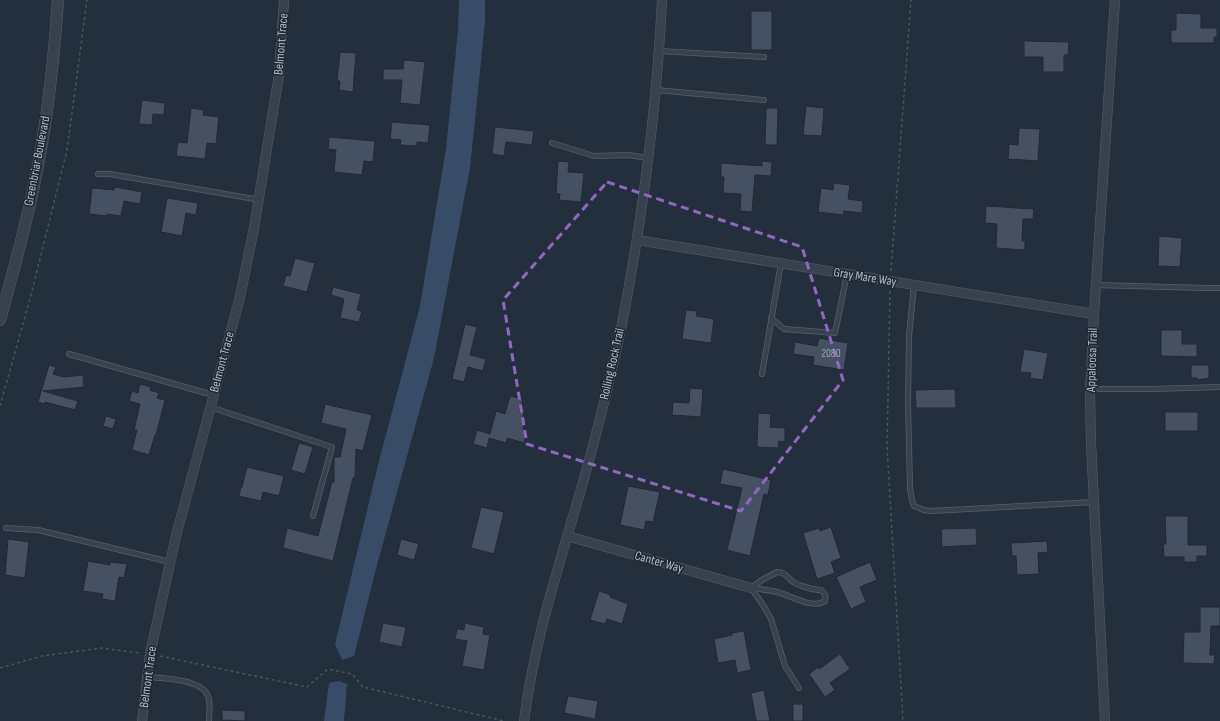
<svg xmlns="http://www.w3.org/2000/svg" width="1220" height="721" font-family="'Sofia Sans Condensed',sans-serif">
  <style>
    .water { fill: #394c67 }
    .building { fill: #455162; stroke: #1f2835 }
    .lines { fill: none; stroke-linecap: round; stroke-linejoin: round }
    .service-casing { stroke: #565f6c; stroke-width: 6 }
    .minor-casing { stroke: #565f6c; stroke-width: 10 }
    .tertiary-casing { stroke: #565f6c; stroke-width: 12 }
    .path { stroke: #44595c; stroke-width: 1.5; stroke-dasharray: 3 3; stroke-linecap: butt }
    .service { stroke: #38414e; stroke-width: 4.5 }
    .minor { stroke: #38414e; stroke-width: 9 }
    .tertiary { stroke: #38414e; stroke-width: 11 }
    .marked { fill: none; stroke: #9266c3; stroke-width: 3; stroke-dasharray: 8 5; stroke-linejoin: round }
    .labels { text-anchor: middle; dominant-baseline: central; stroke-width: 3; stroke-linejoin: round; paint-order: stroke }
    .number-label { font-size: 11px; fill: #98a1af }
    .street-label { font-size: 13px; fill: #b4bcc9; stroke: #1d2633 }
  </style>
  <rect width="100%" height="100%" fill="#242f3e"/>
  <g class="water">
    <path d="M459,0H485V22L470,168L434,358L377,565L354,656L342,660L335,644L378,465L420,306L446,149L458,31Z"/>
    <path d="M339,681L347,684L344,721H324L329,683Z"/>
  </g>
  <g class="building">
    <rect x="751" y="11" width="21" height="39"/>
    <path d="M1176,13L1201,14V28H1217V37H1214V43H1171V30H1176Z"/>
    <path d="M1024,41L1069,42L1068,55H1064V72H1043V57H1024Z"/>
    <path d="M340,52L356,53L353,92L339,90L340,81H337Z"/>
    <path d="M404,60L425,62L420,105L400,103L402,80H383V69H403Z"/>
    <path d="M142,100L165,103L164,115L153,114L152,125L139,124Z"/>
    <path d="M806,106L824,108L822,136L803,135Z"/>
    <path d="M191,108L204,110L203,115L219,117L216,144L207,143L205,159L176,156L178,142L187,143Z"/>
    <path d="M766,108H778L777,145H765Z"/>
    <path d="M392,122L430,125L428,143L417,142V146L400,145L401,140L390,139Z"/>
    <path d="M495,127L534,131L532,145L506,142L504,156L492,154Z"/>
    <path d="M1019,128L1040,129L1038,161L1008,159L1009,144L1018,145Z"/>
    <path d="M329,137L375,141L373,162L364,161L362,175L334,172L336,150L328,149Z"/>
    <path d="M558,161L569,162L568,172L584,173L581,202L559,200L560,194H556Z"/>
    <path d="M762,161L772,162L771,176L755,175L752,212L740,211L741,194L723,193L724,177H721V163L762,166Z"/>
    <path d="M834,183L850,185L848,199L863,201L862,213L844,211L843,215L818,212L821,188L833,190Z"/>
    <path d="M115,187L142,192L140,204L124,201L121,216L107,214V216L89,214L92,188L114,190Z"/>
    <path d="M167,198L198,203L196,215L186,213L182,236L161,232Z"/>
    <path d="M986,206L1034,209L1033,219H1023L1022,241H1025V250L996,248L997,224L985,223Z"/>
    <path d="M1159,236L1182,238L1180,267L1158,266Z"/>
    <path d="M295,258L315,263L307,292L283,286L286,275L290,276Z"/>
    <path d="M333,287L361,294L357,310L362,311L359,322L340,318L344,299L331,295Z"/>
    <path d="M686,310L697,311L696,316L714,319L711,343L682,339Z"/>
    <path d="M465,324L477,327L470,355L486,359L483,371L468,367L464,382L452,379Z"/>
    <path d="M1161,330H1182V344H1197V357L1161,356Z"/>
    <path d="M819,338L848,343L844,370L813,365L814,357L793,354L795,342L817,346Z"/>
    <path d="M1024,349L1048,353L1043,380L1030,378L1031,373L1020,372Z"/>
    <path d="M49,365L56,367L53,374L64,377L83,375L84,387L43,391L78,401L75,410L45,402V404L38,402Z"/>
    <path d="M1191,365H1209V378L1197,380V378H1191Z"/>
    <path d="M140,384L151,387L150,390L159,393L157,398L165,400L156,435H155L149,455L132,450L137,430H134L140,404L129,401L132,391L138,393Z"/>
    <path d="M690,388L703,389L701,417L672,415L673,402L689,403Z"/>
    <path d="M955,389L956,408H916L915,390Z"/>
    <path d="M510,396L523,399L520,411L524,412L522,422H524L523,429L527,430L524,443L507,438L506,443L489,438L487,448L473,444L477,430L490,434L496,411L505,414Z"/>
    <path d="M325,404L372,415L363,451L356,449L355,478H353L333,561L283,548L287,528L318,536L332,482H334V457H340L346,429L321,423Z"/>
    <rect x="1165" y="412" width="33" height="19"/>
    <path d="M758,413L771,414L770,427L785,428V442L779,441L778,448L757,447Z"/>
    <path d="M106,416L116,419L113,429L103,426Z"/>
    <path d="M299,443L313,447L305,474L291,470Z"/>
    <path d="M247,467L284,476L279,496L263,492L261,501L239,496L241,487H242Z"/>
    <path d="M723,469L771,480L768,495L764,494L750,556L727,550L742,488L720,484Z"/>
    <path d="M628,486L660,492L653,522L646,521L644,530L620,525Z"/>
    <path d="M481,507L504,512L494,554L471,548Z"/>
    <path d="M1165,516H1188V545H1207V556H1197V562H1184V557H1164L1163,544H1166Z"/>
    <path d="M831,527L841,558L831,562L835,573L817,579L803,533L819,528L820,531Z"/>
    <path d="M976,528L977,545L942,547L941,529Z"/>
    <path d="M8,539L29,542L25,578L5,575Z"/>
    <path d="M401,539L419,544L414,560L397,555Z"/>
    <path d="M1047,541L1048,552L1038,553L1039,574L1017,575L1016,556H1012L1011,543Z"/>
    <path d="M88,561L110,565V562L127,564L124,578L119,577L115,601L102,599L103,594L83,591Z"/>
    <path d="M870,562L877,580L860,587L866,602L851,609L836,577Z"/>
    <path d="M599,591L611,595L610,597L628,604L622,624L607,619L605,624L590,620Z"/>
    <path d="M1200,607H1220V626H1211L1210,655H1215L1214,664L1183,663L1184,632H1200Z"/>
    <path d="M383,623L406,627L402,647L379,642Z"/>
    <path d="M465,623L484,627L483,634L490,635L484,670L462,666L467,641L455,639L457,629L464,630Z"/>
    <path d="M744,631L751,670L737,673L735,660L718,663L714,639L732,635V633Z"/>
    <path d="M840,654L850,669L830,683L835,690L825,697L809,674L818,667L819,669Z"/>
    <path d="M764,690L770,721H756L751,693Z"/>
    <path d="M568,696L598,701L595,719L564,713Z"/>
    <rect x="793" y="704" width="10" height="17"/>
    <path d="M222,710L245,711V721L222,720Z"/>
  </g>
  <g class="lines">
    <defs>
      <g id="service">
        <path d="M659,51L764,57"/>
        <path d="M656,90L764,100"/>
        <path d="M552,143L594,156L628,155L649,158"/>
        <path d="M98,174H110L260,200"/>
        <path d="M914,285L909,336L908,404L910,487L912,501L914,506L924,510L932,511L1094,502"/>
        <path d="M1096,285L1205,288H1220"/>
        <path d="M771,318L784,329L835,333L847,274"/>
        <path d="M69,354L213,395"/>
        <path d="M762,374L781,263"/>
        <path d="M1090,389H1153L1220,387"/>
        <path d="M210,407L332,447L313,516"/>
        <path d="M6,528L38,530L170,562"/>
        <path d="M777,572C785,572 787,577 793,582C800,586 813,590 821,590C826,594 826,596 825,601C813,610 790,595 777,592C769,590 760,589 751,588L762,580Z"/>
        <path d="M751,588L763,605L771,619L785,666L799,688"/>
        <path d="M147,677C162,678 202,679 208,696C211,703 209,713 209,721"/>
      </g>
      <g id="minor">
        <path d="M637,240L1094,314"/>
        <path d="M567,536L751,588"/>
        <path d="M142,721L150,654L176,536L224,357L240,297L254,228L279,75L284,0"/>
        <path d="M524,721C536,624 571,532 595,438C606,395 617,352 625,308C644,206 657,104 662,0"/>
        <path d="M1105,721L1091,443L1090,393L1094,314L1115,0"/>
      </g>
      <path id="tertiary" d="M0,320C13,272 27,224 36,175C48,117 54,59 58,0"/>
    </defs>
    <use href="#service" class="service-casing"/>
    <use href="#minor" class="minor-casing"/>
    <use href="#tertiary" class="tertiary-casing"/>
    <g class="path">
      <path d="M891,271L911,0"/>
      <path d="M890,291L887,446L903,721"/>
      <path d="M0,406L31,295L67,150L87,0"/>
      <path d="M160,656L307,687L328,669L352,674L363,687L504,721"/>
      <path d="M0,668L42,656L102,648L140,653"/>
    </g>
    <use href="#service" class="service"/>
    <use href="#minor" class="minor"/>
    <use href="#tertiary" class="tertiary"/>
  </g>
  <path class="marked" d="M607,182L802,247L843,380L741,511L527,444L503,300Z"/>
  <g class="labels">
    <g class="number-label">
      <text x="831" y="353">2080</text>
    </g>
    <g class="street-label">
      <text transform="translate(281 44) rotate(-85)">Belmont Trace</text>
      <text transform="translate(37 161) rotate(-79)">Greenbriar Boulevard</text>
      <text transform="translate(865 277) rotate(9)">Gray Mare Way</text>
      <text transform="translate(1092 360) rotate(-88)">Appaloosa Trail</text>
      <text transform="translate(222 362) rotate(-75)">Belmont Trace</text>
      <text transform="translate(612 364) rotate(-77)">Rolling Rock Trail</text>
      <text transform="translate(659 562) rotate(16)">Canter Way</text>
      <text transform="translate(148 677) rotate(-82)">Belmont Trace</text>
    </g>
  </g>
</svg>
